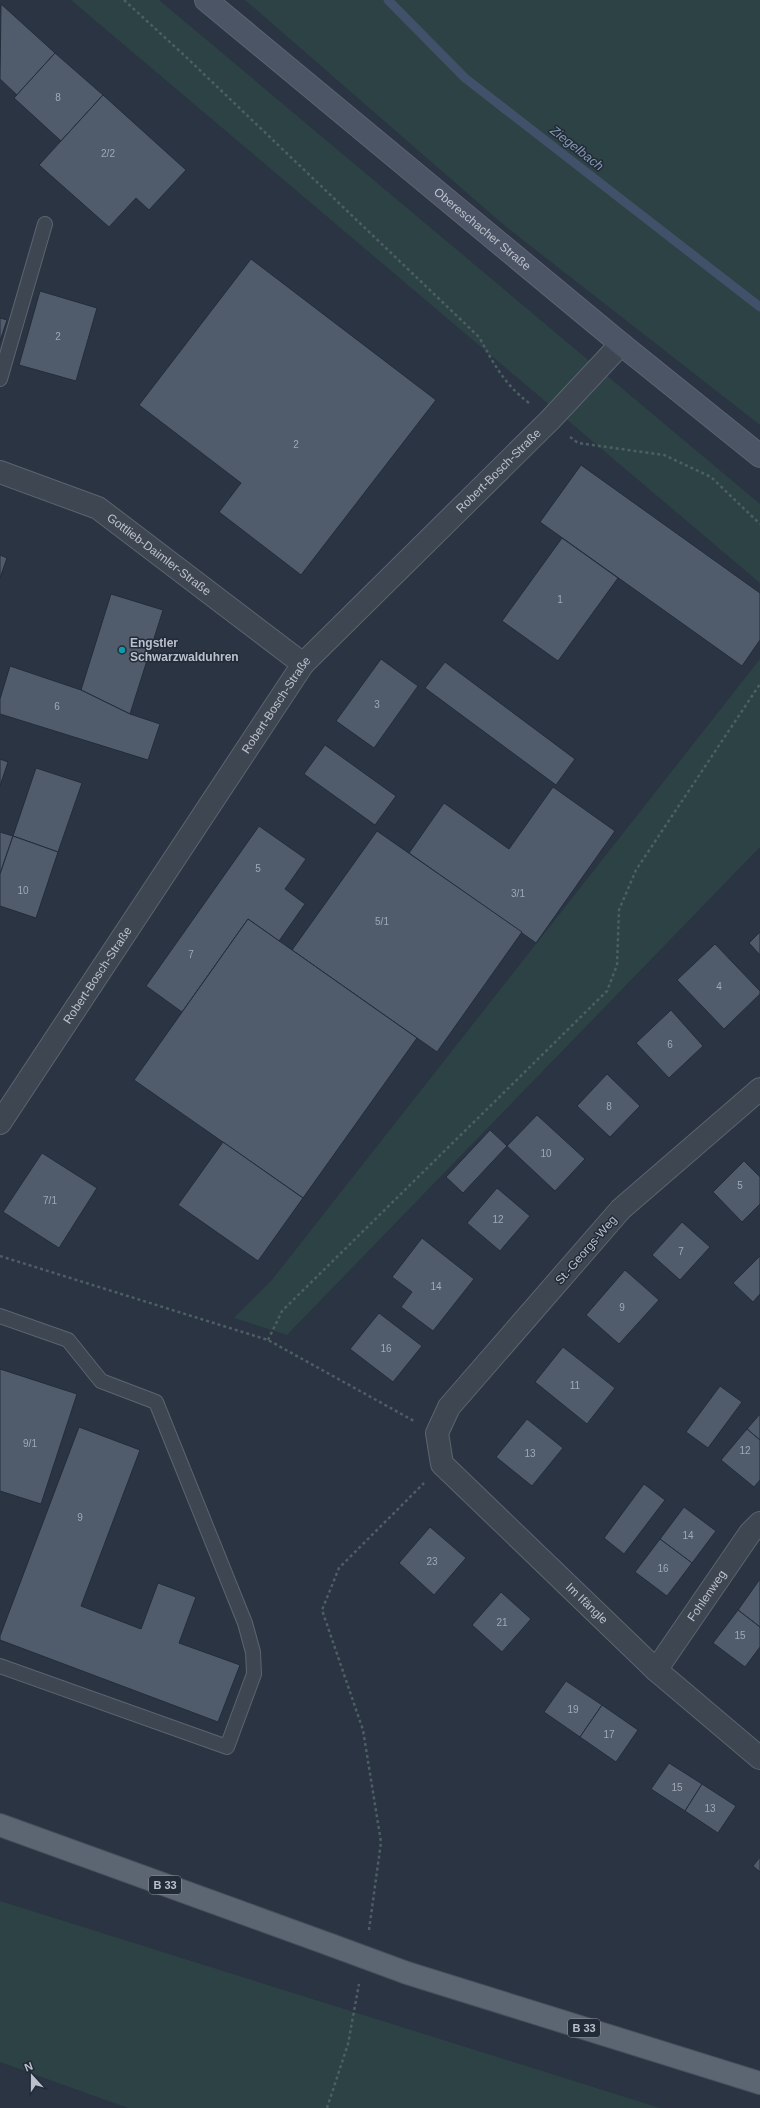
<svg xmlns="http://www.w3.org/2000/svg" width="760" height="2108" font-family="Arial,sans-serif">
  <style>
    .green { fill: #2d4244 }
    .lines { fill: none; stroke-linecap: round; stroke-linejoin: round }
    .stream { stroke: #41516a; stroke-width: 9 }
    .building { fill: #505b6b; stroke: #242d3a }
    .lane-casing { stroke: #5c6470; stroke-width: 16 }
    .street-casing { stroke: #5c6470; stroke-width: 24 }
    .secondary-casing { stroke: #5c6470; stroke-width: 24 }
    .primary-casing { stroke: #484f5c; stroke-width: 24 }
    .path { stroke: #4c5f62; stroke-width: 2.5; stroke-dasharray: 3 3; stroke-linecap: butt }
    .lane { stroke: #3e4652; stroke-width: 14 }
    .street { stroke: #3e4652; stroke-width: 22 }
    .secondary { stroke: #4c5565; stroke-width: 22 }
    .primary { stroke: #5c6572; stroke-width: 22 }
    .primary-bridge-casing { stroke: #484f5c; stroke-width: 24; stroke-linecap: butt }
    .primary-bridge { stroke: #5c6572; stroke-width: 22 }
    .culture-dot { fill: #0f9aa8; stroke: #222b38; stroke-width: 1.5 }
    .labels { text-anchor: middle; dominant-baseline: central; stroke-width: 3; stroke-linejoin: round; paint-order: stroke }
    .number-label { font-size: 10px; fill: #a0a8b4 }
    .shield { fill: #222b38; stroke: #8d94a0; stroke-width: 1 }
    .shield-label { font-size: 11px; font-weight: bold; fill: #bbc1cc }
    .street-label { font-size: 12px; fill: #bbc1cc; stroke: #222b38 }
    .poi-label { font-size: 12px; font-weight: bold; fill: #bbc1cc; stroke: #222b38; text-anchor: start }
    .water-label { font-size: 13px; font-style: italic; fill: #8597b1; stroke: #222b38 }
  </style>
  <rect width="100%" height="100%" fill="#2a3442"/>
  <g class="green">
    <path d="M71,0H159L760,504V583Z"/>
    <path d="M245,0H760V425L505,226Z"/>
    <path d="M760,659V847L287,1335L234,1318L271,1281Z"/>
    <path d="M0,1901L660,2108H128L0,2062Z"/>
  </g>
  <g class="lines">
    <path class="stream" d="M388,0L465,78L760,307"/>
  </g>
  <g class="building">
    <path d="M1,4L55,53L17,95L0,79Z"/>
    <path d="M55,53L103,95L61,141L14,98Z"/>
    <path d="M103,95L186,170L149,210L136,198L109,227L39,165Z"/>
    <path d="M251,259L436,400L301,575L219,512L241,483L139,405Z"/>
    <path d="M40,291L97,308L76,381L19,365Z"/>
    <path d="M0,318L7,320L0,341Z"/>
    <path d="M581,465L760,593V640L742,666L540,522Z"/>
    <path d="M562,538L618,578L558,661L502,621Z"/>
    <path d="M0,555L7,558L0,578Z"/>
    <path d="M111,594L163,610L130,714L81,690Z"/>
    <path d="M381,659L418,686L374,748L336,721Z"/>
    <path d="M445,662L575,759L556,785L425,688Z"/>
    <path d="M10,666L81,690L130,714L160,724L148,760L0,714V699Z"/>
    <path d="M325,745L396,796L375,825L304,774Z"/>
    <path d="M0,759L8,762L0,786Z"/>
    <path d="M36,768L82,783L58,852L13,836Z"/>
    <path d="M553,787L615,831L536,943L409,853L444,803L509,849Z"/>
    <path d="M259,826L306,859L285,889L305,904L279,941L248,919L182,1012L146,986Z"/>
    <path d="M377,831L522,932L437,1052L292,950Z"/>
    <path d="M0,832L13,836L0,874Z"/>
    <path d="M13,836L58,852L36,918L0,906V874Z"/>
    <path d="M248,919L417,1038L303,1198L134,1080Z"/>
    <path d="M760,932V955L749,943Z"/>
    <path d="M715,944L760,991V994L724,1029L677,980Z"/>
    <path d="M671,1010L703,1046L669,1078L636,1043Z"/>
    <path d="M607,1074L640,1106L610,1137L577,1106Z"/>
    <path d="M537,1115L585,1159L555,1191L507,1146Z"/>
    <path d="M490,1130L507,1146L463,1193L446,1177Z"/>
    <path d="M223,1142L303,1198L258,1261L178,1205Z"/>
    <path d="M42,1153L97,1188L59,1248L3,1212Z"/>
    <path d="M744,1161L760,1177V1204L742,1222L713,1192Z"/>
    <path d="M497,1188L530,1216L500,1251L467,1223Z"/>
    <path d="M682,1222L710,1247L680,1280L652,1255Z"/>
    <path d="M422,1238L474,1279L433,1331L401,1307L412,1292L392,1277Z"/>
    <path d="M760,1256V1294L753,1302L733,1283Z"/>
    <path d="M625,1270L659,1300L619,1344L586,1315Z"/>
    <path d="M379,1313L422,1346L393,1382L350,1349Z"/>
    <path d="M563,1347L615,1388L587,1424L535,1382Z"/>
    <path d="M0,1369L77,1394L41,1504L0,1491Z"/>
    <path d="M720,1386L742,1402L708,1448L686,1432Z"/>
    <path d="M760,1414V1440L747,1429Z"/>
    <path d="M527,1419L563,1448L532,1486L496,1457Z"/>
    <path d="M79,1427L140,1450L81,1606L141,1629L158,1583L196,1597L179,1643L240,1665L218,1722L0,1640V1636Z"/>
    <path d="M747,1429L760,1440V1480L754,1487L721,1460Z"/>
    <path d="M644,1484L665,1500L624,1554L604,1538Z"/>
    <path d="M684,1507L716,1531L692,1563L660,1539Z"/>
    <path d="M430,1527L466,1558L434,1595L399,1563Z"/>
    <path d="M660,1539L692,1563L667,1596L635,1572Z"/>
    <path d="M760,1579V1627L738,1610Z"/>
    <path d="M501,1592L531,1619L502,1652L472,1625Z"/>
    <path d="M738,1610L760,1627V1647L745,1667L713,1643Z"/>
    <path d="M566,1681L602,1705L580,1737L544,1712Z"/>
    <path d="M602,1705L638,1730L616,1762L580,1737Z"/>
    <path d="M669,1763L702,1784L685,1811L651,1789Z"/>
    <path d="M702,1784L736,1806L718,1833L685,1811Z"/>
    <path d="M760,1857V1872L753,1866Z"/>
  </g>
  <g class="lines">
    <defs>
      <g id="lane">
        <path d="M0,379L45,224"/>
        <path d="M0,1316L68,1340L101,1381L156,1402L245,1623L253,1652L254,1674L227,1747L0,1666"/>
      </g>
      <g id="street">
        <path id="s1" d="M0,472L98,508L303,664"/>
        <path id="s2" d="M760,1089L621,1209L449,1407L437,1433L442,1464L656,1670L760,1758"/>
        <path id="s3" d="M0,1123L303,664L550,420L621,344"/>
        <path id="s4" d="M656,1670L750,1533L760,1523"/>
      </g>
      <g id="secondary">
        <path id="s5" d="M206,0L621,344L760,456"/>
      </g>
      <g id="primary">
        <path d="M0,1825L331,1945"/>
        <path d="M407,1973L760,2083"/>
      </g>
    </defs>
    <use href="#lane" class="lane-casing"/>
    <use href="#street" class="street-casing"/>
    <use href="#secondary" class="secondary-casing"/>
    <use href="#primary" class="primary-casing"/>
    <g class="path">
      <path d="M124,0L185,56L479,337C494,364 504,384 529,403"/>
      <path d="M570,437L578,443L664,455L711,477L760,524"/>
      <path d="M0,1256L268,1340L414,1421"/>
      <path d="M268,1340L282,1311L607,991L617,965L619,910L636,870L760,684"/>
      <path d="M369,1930L381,1842L363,1730L322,1610L339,1568L424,1483"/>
      <path d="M327,2108L348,2044L359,1984"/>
    </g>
    <use href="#lane" class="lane"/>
    <use href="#street" class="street"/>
    <use href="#secondary" class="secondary"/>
    <use href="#primary" class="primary"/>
    <defs>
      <path id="primary-bridge" d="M331,1945L407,1973"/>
    </defs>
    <use href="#primary-bridge" class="primary-bridge-casing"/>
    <use href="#primary-bridge" class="primary-bridge"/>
  </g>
  <circle class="culture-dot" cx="122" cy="650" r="4"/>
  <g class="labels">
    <g class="number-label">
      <text x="58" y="97">8</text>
      <text x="108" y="153">2/2</text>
      <text x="58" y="336">2</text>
      <text x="296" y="444">2</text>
      <text x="560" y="599">1</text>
      <text x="377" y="704">3</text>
      <text x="57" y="706">6</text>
      <text x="258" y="868">5</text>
      <text x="23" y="890">10</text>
      <text x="518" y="893">3/1</text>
      <text x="382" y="921">5/1</text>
      <text x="191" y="954">7</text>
      <text x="719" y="986">4</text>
      <text x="670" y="1044">6</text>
      <text x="609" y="1106">8</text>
      <text x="546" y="1153">10</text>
      <text x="740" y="1185">5</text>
      <text x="50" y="1200">7/1</text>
      <text x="498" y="1219">12</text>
      <text x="681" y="1251">7</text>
      <text x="436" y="1286">14</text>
      <text x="622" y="1307">9</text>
      <text x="386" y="1348">16</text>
      <text x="575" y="1385">11</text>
      <text x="30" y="1443">9/1</text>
      <text x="745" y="1450">12</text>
      <text x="530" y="1453">13</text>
      <text x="80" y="1517">9</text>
      <text x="688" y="1535">14</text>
      <text x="432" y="1561">23</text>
      <text x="663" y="1568">16</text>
      <text x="502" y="1622">21</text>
      <text x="740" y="1635">15</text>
      <text x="573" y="1709">19</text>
      <text x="609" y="1734">17</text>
      <text x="677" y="1787">15</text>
      <text x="710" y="1808">13</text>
    </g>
    <g class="shield">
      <rect x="149" y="1876" width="32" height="18" rx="3"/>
      <rect x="568" y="2019" width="32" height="18" rx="3"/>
    </g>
    <g class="shield-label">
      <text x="165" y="1885">B 33</text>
      <text x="584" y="2028">B 33</text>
    </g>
    <g class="street-label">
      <text stroke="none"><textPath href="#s5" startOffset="359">Obereschacher Straße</textPath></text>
      <text stroke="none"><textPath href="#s3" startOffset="825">Robert-Bosch-Straße</textPath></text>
      <text stroke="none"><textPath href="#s1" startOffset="181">Gottlieb-Daimler-Straße</textPath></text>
      <text stroke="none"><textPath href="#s3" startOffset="501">Robert-Bosch-Straße</textPath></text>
      <text stroke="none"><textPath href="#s3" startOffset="177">Robert-Bosch-Straße</textPath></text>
      <text transform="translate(586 1250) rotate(-49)">St.-Georgs-Weg</text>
      <text stroke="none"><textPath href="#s4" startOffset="90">Fohlenweg</textPath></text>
      <text stroke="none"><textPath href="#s2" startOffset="707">Im Ifängle</textPath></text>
    </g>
    <g class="poi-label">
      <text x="130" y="643">Engstler<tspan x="130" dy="14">Schwarzwalduhren</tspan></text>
    </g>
    <g class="water-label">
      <text transform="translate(577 148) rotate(38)">Ziegelbach</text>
    </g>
  </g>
  <g transform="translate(32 2076) rotate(339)" stroke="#222b38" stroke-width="3" paint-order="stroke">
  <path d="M0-3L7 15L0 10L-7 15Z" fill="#bbc1cc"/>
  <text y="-6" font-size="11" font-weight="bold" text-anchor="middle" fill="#bbc1cc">N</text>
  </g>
</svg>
